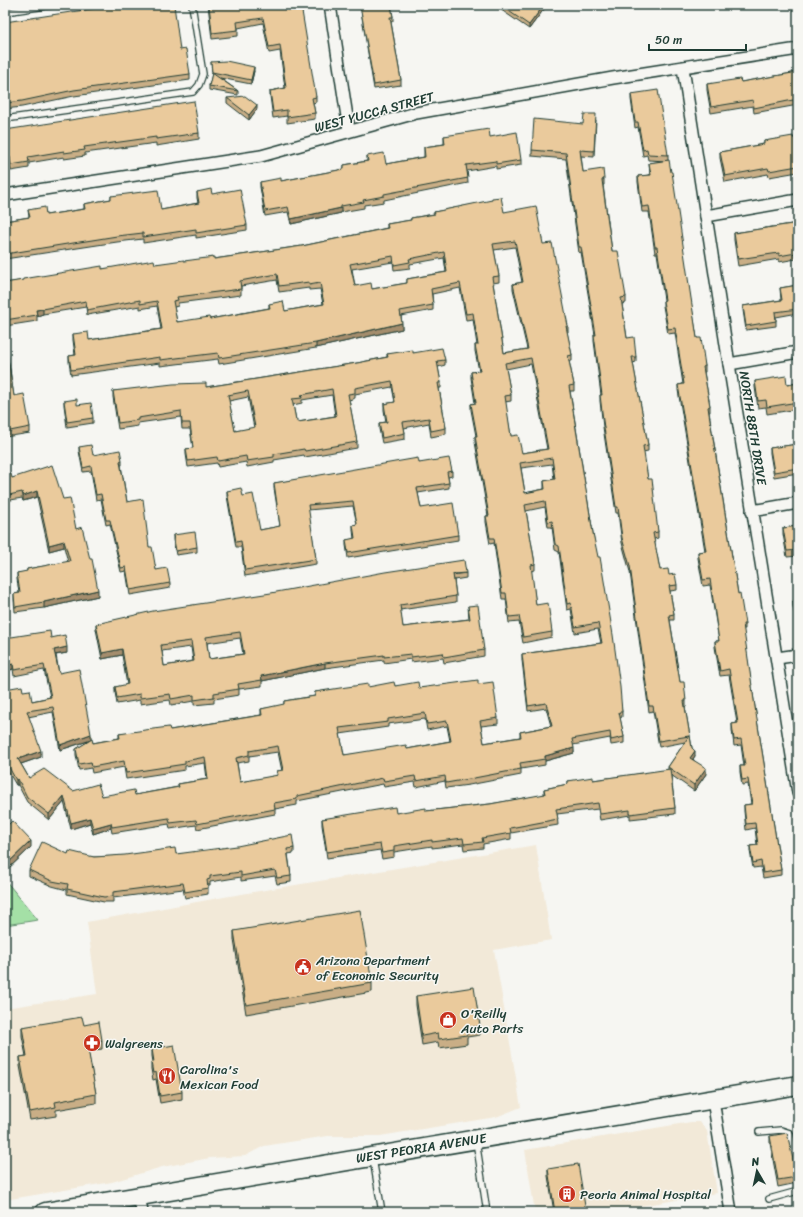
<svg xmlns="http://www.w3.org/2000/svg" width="803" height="1217" font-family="Sriracha,sans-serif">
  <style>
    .built { fill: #f2e9d8 }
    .green { fill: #a4e0a6; stroke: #628e6d }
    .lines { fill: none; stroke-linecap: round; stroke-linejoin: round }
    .lane-casing { stroke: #1f3d34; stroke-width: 8 }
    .street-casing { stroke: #1f3d34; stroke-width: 14 }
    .primary-casing { stroke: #1f3d34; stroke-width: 21 }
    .lane { stroke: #f6f6f2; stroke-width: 5.5 }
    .street { stroke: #f6f6f2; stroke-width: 11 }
    .primary { stroke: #f6f6f2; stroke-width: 18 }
    .wall { fill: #c9ae86; stroke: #1f3d34; fill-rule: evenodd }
    .shaded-wall { fill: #a48d6d; stroke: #1f3d34 }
    .building { fill: #eaca9c; stroke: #1f3d34; fill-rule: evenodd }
    .labels { text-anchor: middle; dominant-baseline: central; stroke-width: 3; stroke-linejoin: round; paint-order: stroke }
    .street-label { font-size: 13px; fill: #1f3d34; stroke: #f6f6f2 }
    .poi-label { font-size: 13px; fill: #1f3d34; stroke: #f6f6f2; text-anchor: start }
  </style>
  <rect width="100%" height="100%" fill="#f6f6f2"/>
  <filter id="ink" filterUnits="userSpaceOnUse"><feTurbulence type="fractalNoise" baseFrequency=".025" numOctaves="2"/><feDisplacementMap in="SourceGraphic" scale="8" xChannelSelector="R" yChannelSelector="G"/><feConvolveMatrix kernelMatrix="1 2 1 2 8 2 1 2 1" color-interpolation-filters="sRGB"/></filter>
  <g filter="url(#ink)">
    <g class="built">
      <path d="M536,845L551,940L494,950L521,1107L496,1117L380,1136H328L264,1146L245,1156L210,1158L162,1167L112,1182L5,1200V1008L97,994L87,922L224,897Z"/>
      <path d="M691,1122H700L707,1131L717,1193L623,1209V1212H535L525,1150Z"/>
    </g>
    <path class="green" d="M5,880L38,920L5,925Z"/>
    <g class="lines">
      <defs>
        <g id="lane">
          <path d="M5,12L53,5"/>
          <path d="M5,119L193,92L199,85L203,74L192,5"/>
          <path d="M759,1132L781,1130L790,1133L798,1169"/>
          <path d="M476,1141L487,1212"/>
          <path d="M373,1159L382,1212"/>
          <path d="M769,1199L798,1191"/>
        </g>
        <g id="street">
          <path d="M330,5L349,130"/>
          <path d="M683,68L729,364L798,793"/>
          <path d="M5,195L261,156L416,113L613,78L798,49"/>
          <path d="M706,216L798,200"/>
          <path d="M729,364L798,352"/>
          <path d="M752,511L798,503"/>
          <path d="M777,658L798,655"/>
          <path d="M713,1100L731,1212"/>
          <path d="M139,1195L142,1212"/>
        </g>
        <path id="primary" d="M45,1212L798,1085"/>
      </defs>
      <use href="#lane" class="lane-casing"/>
      <use href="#street" class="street-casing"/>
      <use href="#primary" class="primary-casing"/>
      <use href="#lane" class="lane"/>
      <use href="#street" class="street"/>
      <use href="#primary" class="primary"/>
    </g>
    <g class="wall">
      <path d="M208,5H241V9L261,5L316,97V102L313,103L315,113V119L287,123V116L273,118L270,96V91L285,88L280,51L269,53L263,23L238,28V36L212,39Z"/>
      <path d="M360,5H391L393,17V21L391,22L401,80V85L374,89Z"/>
      <path d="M494,5H547L529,29Z"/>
      <path d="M5,22L180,50L190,74V80L74,96L22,107L5,109Z"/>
      <path d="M211,62L254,71L251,84L220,78L238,91V95L209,90V86L212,74Z"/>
      <path d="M798,72V105L754,113L753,106L711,113L707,90V84L741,82Z"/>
      <path d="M631,94L668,155V161L697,338L705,366V372H704L710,406V412H709L738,594L745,624V629H743L755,707L781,870V875L763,878L761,867L753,868L750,851V846L757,845L755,828L746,830L744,811V805L751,804L748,784L742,785L740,772V766H744L741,745L734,746L732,730V724L737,723L729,675L720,676L715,647V641H719L710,585L703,586L698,558V552L705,551L678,390V385L683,384L675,333L668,334L663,306V301L664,300L657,253H655L649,212H642L638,182V176L650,175L649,163L667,161L648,160L647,155L643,156L638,127L635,128L631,99Z"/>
      <path d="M227,98L257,109L249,120L227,103Z"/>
      <path d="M596,120L594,157L581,156L583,172L604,179V185H603L612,251L626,297V303L622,304L627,338L636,357V362L633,363L648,445V451L643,452L648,479L658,532V538L654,539L660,570L669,575L677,585V590L670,591L674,614V620H670L680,682L686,701V707H685L692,748L695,756L693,759L706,774L694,791L671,775L675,808V814L630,819V815L600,820L598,809L557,814L558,825L511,833V839L483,844V848L464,850L463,844L432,848V846L394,852V857L382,859L380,850L327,858L322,825V819L426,811L490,804L544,795V789L568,784V781L593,780L668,770V767L685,742L659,747L653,711L649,712L630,572L622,543L618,513H616L603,427L600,401V395H601L594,341V335H595L581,252L579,253L566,159L532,156V150L583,124Z"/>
      <path d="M5,130L199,133V139L156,146V143L85,153V156L64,159V157L29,163V168L11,171L10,164H5Z"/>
      <path d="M444,136L490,137L521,160V165L496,169V166L467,171L468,183L384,200V202L364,205V208L341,212V213L291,224L288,212L265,216L260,187V182L281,181L344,169V165L367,161V156L386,164L424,157V147L444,144Z"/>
      <path d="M793,138H798V172L769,177L768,174L725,182L720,158V152L764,144V141Z"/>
      <path d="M197,192L212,194L247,225V230L196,238V235L143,243V239L117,242L5,259V221L29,217L28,210L46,215L84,209V204L111,199V196L161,210L198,203L197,198Z"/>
      <path d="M492,198L504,212L543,244L568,326V332H567L572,355V361H569L574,385V391H570L622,712V717L620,718L624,737V743L611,745L610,738L573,745L574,753L545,761V765L521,769V775L469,785L446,788L445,781L416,787L415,782L384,787L383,784L297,801V805L275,809V814L197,829L196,825L170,829L169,824L112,833L111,828L93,834L90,823L71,829L64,802L49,820L27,802L18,785H16L6,768L5,765V689L23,691L32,701L50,697L44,670L14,676L13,669L5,672V638H51L67,653L56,655L59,673L93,743L119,738V734L170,730L261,715V709L284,705V701L315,696V692L368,687L395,686L419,688L478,684L498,718V724L481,726L484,743L520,737V732L551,726L546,708L528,711L522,660V654L601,643L598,629L575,633L571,609L567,610L559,552L555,550L552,527H548L545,507L526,511L535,564V570L531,571L536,605L552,632V637L523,643L519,622L509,623L506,599H502L494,543L490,544L486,522V516H488L475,442V436H476L471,410V404L475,403L471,378V372L479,371L475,351V345H477L473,319L466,320L460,288L432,294L433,305V310L401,316L402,329L316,348L219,364L218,359L160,366V363L71,375L69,362V356L75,355L73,340V334L89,340L161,329L157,306L140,309V306L87,315L86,307L43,314L37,316V321L5,326V283L102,269L214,259L302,246L387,228V224L411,220V218L434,214V212L492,201ZM515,247L522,282L513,284V289L527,349L504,353L493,283L499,282V276L494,250ZM444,258L446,272L407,279V283L372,289L355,286L352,269L393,262L394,270L410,268V264ZM277,280L279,292L309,288V290L320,289L323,304L285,311L269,304V308L210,319L177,322L174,307L178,306V303L241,295V286ZM531,364L547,449L522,453L511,436L505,402L511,401V395L506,369ZM552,464L554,479L544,481V489L525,493L521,468ZM53,712L60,750L91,740L76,749V755L79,770L91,768L92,773L124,767L126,779L185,770V766L205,763L207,779L178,784V787L135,795L102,796L73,791L29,778L21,764L41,757L28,717ZM425,719L427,730L447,726L450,741L407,749L344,755L340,734L388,727V724ZM278,752L282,771H277V776L240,782L237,763L249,761V756Z"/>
      <path d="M798,223V252L796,253V259L779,262V259L738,266L734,240V233Z"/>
      <path d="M798,285V313L776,317V326L746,330L743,310V306L781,300L780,288Z"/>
      <path d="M5,339L14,396L30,427V433L5,437Z"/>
      <path d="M413,353L445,360V365L438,367L441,383V388H439L446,428V434L431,437L429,423L404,428L405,433V439L382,443L379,429V423L386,422L384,410V404L395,402L392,387L355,394V398L349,400L357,442V448L305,457L304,455L274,460V462L247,467L246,462L218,467L217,463L188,467L186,454V449L193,448L190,429H182L181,417L138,423V426L118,429L113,397V391L206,387L357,363L387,357V354ZM332,395L335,416L298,422L296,420L293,405L302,403V400ZM248,397L254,428L235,431L229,401Z"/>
      <path d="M755,381L787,385L798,383V409L767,414L766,407L758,408L755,387Z"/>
      <path d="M64,401L77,405L93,418V423L67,427L64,405Z"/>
      <path d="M798,444V473L774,477L770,453V448Z"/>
      <path d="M79,447L93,455L122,460V465H121L127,502L149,547L156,570L170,583V588L130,595L126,571L121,572L110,524L106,525L101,499L96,500L91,471L83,472L79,451Z"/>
      <path d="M419,463L452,471V476L448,477L449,483V488L418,493L421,508L458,535V540L348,558L346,545V540L354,539L353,530V525L357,524L353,506L308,510L316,559V564L245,576L241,547H236L227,496V491L243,496L260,530L280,526L274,488V483Z"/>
      <path d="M5,475L63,499L76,529L98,596L44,608L15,612L14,600V594L19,593L17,579V573L27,572V569L68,562L64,547L49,551L37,497L23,501L22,498L5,501Z"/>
      <path d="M798,526V556L787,557L783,534V528Z"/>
      <path d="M173,535L197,547V552L176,555L173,540Z"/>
      <path d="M466,573V578L454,580L456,596V602L400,610L403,627L469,619L468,606L484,650V656L444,663L443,658L411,662V659L384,663V660L325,668L262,681V686L239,689V695L214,699V703L194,705V701L171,705L170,700L140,704V700L117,704L115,692V687L127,685L122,655L102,659L96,629V624ZM240,638L243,654L209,659L207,643ZM191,647L193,661L164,666L162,651Z"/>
      <path d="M798,600V626H797L793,606V601Z"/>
      <path d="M5,822L7,826L31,847L8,869L5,866Z"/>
      <path d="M294,848V853L288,854L291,876V882L277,884L275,876L241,881V877L210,882V885H208V894L185,898L183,889L113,898V902H104L67,894V890L52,886L29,876V870L68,854L94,857L176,854Z"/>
      <path d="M234,931L372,983V992L246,1014L234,940Z"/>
      <path d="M416,996L480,1026V1035L467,1037V1044L439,1048L438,1042L422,1045L416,1005Z"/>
      <path d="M84,1025L102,1040V1049L88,1051L96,1094V1103L56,1110V1116L30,1120L20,1066V1057L26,1056L22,1036V1027Z"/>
      <path d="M152,1049L182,1092V1099L160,1103L156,1079L153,1080L151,1069V1062H153L152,1056Z"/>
      <path d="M770,1136L797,1177V1183L778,1187L770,1143Z"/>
      <path d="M548,1169L586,1212H554L548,1176Z"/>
    </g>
    <g class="shaded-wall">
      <path d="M544,5H547L529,29V25Z"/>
      <path d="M254,67V71L251,84V80Z"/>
      <path d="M257,105V109L249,120V115Z"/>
      <path d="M341,208V213L291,224V219Z"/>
      <path d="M43,309V314L37,316L36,310Z"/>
      <path d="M402,323V329L316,348V343Z"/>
      <path d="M37,491V497L23,501V496Z"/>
      <path d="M64,541V547L49,551V545Z"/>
      <path d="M98,590V596L44,608V602Z"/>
      <path d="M67,647V653L54,655V650Z"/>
      <path d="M122,649V655L102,659V653Z"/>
      <path d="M325,663V668L262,681L261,676Z"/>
      <path d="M13,664V669L5,672V666Z"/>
      <path d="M91,734V740L60,750V745Z"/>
      <path d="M574,748V753L545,761V756Z"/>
      <path d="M41,751V757L18,765V759Z"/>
      <path d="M695,751V756L690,763V758Z"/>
      <path d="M706,768V774L694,791V785Z"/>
      <path d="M18,779V785H16V780Z"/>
      <path d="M64,796V802L49,820V814Z"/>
      <path d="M90,818V823L71,829V823Z"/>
      <path d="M111,823V828L93,834V828Z"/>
      <path d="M31,841V847L8,869V863Z"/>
    </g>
    <g class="building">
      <path d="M117,5H174L180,50L186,49L190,74L74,90L22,101L5,103V22Z"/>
      <path d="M209,5H241V9L261,5H301L316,97L312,98L315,113L287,117V110L273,112L270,91L286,88L280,45L269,47L263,18L237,22L238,30L212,33Z"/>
      <path d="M360,5H391L393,17H390L401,80L374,85Z"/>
      <path d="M500,5H544L529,25Z"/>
      <path d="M226,61L254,67L251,80L212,72L211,62Z"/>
      <path d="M798,72V99L754,108L753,100L711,107L707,84L740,79L741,82Z"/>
      <path d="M212,73L238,91L209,86Z"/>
      <path d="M658,90L668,155L648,154L647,149L643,150L638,122H635L631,94Z"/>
      <path d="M245,96L257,105L249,115L227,98Z"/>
      <path d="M194,101L199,133L156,139V137L84,147L85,150L64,153V151L28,157L29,162L11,165L10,157L5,158V130Z"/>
      <path d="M584,114H596L594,151L580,150L583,172L603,169L604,179L602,180L612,251H618L626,297L621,298L627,338L634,337L636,357H632L648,445L643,446L648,479H652L658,532L653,533L660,570L668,569L669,575L675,574L677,585L669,586L674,614L669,615L680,682H684L686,701H684L692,748L695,751L690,758L706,768L694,785L668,767L689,736L659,741L653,706H649L630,566L622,538L618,507H616L603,421L600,395H602L594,335H596L581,247H579L566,153L532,150L534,119L583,124Z"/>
      <path d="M489,129L490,137L517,132L521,160L496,164V161L466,165L468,178L384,194V196L363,200L364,202L341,206V208L291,219L288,207L265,211L260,182L281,178V181L344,169V165L368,161L367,156L384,153L386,164L425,157L424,147L445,144L444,136Z"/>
      <path d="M793,136V138H798V166L769,171L768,168L725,176L720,152L764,144V141Z"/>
      <path d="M669,160L671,172H672L697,338H701L705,366L703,367L710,406L708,407L738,594L740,593L745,624H743L755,707L781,870L763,873L761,861L753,863L750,846L758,845L755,823L746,824L744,805L752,804L748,779L742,780L740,766H745L741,739L734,740L732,724L738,723L729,669L720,671L715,641H719L710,579L703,580L698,552L706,551L678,385L684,384L675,328L668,329L663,301L665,300L657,247H655L649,206L642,207L638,176L651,175L649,163Z"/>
      <path d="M211,189L212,194L240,189L247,225L196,233V229L143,237V233L117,236L5,254V221L30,217L28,210L45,207L46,215L85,209L84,204L111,199V196L158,190L161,210L199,203L197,192Z"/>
      <path d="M501,197L504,212L536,206L543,244L552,243L568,326H566L572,355L568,356L574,385L569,386L593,533L598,557H600L613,635L620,687L622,712H619L624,737L611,740L610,732L572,739L574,748L545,756V759L520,763L521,769L469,779L446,783L445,776L416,781L415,776L384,781L383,778L297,796V799L274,803L275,809L197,824L196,820L170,823L169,818L112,827L111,823L93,828L90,818L71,823L64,796L49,814L27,797L18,779L16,780L6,762L5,759V689L22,686L23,691L30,690L32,701L51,697L44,665L14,670L13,664L5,666V638L50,631L51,638L65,635L67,647L54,650L59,673L79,669L91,734L60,745L53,707L27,711L41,751L18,759L29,778L44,769L73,791L98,784L102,796L134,790L135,795L179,787L178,784L208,779L205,757L185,761V764L126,773L124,761L92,767L91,762L79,764L76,749L92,739L93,743L120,738L119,734L145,730L169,727L170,730L262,715L261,709L284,704V701L315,696V692L340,688L368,684V687L394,682L395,686L418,682L419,688L478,680V684L493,682L498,718L480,721L484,743L521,737L520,732L552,726L546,703L528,706L522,654L602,643L598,623L575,627L571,603L567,604L559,546L555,544L552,521L548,522L545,501L525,505L535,564L531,565L536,605L548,603L552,632L523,637L519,616L509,617L506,593H502L494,538H490L486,516H489L475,436H477L471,404L476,403L471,372L480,371L475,345H478L473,313L466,314L460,283L431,289L433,305L400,311L402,323L316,343L219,358L218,353L160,360V357L71,370L69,356L76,355L73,334L88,332L89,340L162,329L157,301L140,304V300L87,310L86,301L43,309L36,310L37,315L5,320V283L23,280V279L102,266V269L154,260L155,264L184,260V261L214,257V259L302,246L388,228L387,224L411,220V218L435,214L434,212L492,200V198ZM515,241L523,282L513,284L528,349L504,353L492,277L499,276L493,244ZM444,252L447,272L407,279V283L372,289L371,283L355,286L350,264L393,256L394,265L410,262L409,259ZM277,274L279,286L309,282V285L320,283L324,304L285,311L283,301L269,304L270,308L210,319L209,317L177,322L173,301L178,300L177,297L241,289L240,281ZM531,358L548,449L522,453L518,435L511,436L505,396L511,395L505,363ZM552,458L555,479L544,481L545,489L525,493L520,463ZM425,713L427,724L447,721L451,741L407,749L406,745L344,755L339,728L388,722V719ZM278,746L283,770L277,771L278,775L240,782L236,758L249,755V751Z"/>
      <path d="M798,223V246H795L796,253L779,256V253L738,259L734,233Z"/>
      <path d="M798,285V309L775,312L776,321L746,326L743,306L782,300L780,288Z"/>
      <path d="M5,339L14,396L24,394L30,427L5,432Z"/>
      <path d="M442,348L445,360L437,361L441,383H438L446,428L431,431L429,418L403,422L405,433L382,438L379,423L387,422L384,404L395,402L392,381L355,388V393L348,394L357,442L305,451L304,449L274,454V457L247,461L246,456L218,461L217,457L188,461L186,449L193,448L190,423H182L181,411L138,418V420L118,423L113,391L173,384L206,383V387L357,363L388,357L387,354L413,350V353ZM332,389L336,416L298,422V420H296L292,399L302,398L301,395ZM248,391L255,427L235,431L228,395Z"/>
      <path d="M786,376L787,385L798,383V402L767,407L766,400L758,401L755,381Z"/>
      <path d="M77,399V405L91,403L93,418L67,422L64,401Z"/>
      <path d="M798,444V468L774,472L770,448Z"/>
      <path d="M91,445L93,455L120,450L122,460L120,461L127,502L143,499L149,547H152L156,570L167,568L170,583L130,590L126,567L121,568L110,520H106L101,494L96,495L91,466L83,468L79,447Z"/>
      <path d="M418,458L419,463L449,458L452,471L447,472L449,483L417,488L421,508L453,503L458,535L348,553L346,540L355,538L353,525L357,524L353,501L308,505L316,559L245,570L241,541L236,542L227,491L241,488L243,496L253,494L260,530L280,526L274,483Z"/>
      <path d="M52,465L63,499L70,498L76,529L82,527L90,559H92L98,590L44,602L15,607L14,594L20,593L17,573L27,571V569L70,561L64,541L49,545L37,491L23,496L22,492L5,496V475L11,474L12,478Z"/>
      <path d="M798,526V550L787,551L783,528Z"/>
      <path d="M195,532L197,547L176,551L173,535Z"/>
      <path d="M464,560L466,573L453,574L456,596L400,605L403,627L470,619L468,606L478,605L484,650L444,657L443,653L411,657V654L384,657V655L325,663L261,676L262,680L238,684L239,689L214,693V697L194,700V695L171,699L170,694L140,698V694L117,698L115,687L128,684L122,649L102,653L96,624L153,611L271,593L385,572ZM240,632L244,654L209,659L206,637ZM191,641L194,661L164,666L161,645Z"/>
      <path d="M798,600V620H797L793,601Z"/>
      <path d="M670,769L675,808L630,814V810L600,814L598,803L556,809L558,819L510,828L511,833L482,838L483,842L464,844L463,838L432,842V840L394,846V851L382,853L380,844L327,852L322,819L395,807L396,813L426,808V811L490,804L545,794L544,789L568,784V781L593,777V780Z"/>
      <path d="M12,821L31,841L8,863L5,860V822L7,826Z"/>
      <path d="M292,835L294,848L287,849L291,876L277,878L275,870L241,876V872L210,876V879L207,880L208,888L185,892L183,883L113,892V896L104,897L67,889L68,884L52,881L29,870L42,842L68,854L69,851L94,857L125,855L175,848L176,854L237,846Z"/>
      <path d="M360,910L372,983L246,1005L234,931Z"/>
      <path d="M474,987L480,1026L466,1028L467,1035L439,1039L438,1033L422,1036L416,996Z"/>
      <path d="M82,1017L84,1025L99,1022L102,1040L87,1043L96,1094L55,1102L56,1107L30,1112L20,1057L27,1056L22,1027Z"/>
      <path d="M174,1045L182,1092L160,1096L156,1072L153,1073L151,1062H154L152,1049Z"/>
      <path d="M787,1133L797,1177L778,1180L770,1136Z"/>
      <path d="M578,1164L586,1212H555L548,1169Z"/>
      <path d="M244,1209V1212H227Z"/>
    </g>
  </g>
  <defs>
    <symbol id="civic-disc" viewBox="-11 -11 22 22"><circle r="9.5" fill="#c8321e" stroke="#f6f6f2"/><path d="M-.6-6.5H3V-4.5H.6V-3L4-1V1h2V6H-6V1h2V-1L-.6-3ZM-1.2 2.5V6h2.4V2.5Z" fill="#fff"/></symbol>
    <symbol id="shop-disc" viewBox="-11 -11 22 22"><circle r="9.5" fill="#c8321e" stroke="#f6f6f2"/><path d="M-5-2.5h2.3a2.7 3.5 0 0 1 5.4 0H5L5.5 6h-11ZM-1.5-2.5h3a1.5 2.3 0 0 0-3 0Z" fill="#fff"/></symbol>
    <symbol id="pharmacy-disc" viewBox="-11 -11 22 22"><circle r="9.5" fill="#c8321e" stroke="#f6f6f2"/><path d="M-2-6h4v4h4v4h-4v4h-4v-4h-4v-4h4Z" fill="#fff"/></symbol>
    <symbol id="restaurant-disc" viewBox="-11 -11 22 22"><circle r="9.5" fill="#c8321e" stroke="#f6f6f2"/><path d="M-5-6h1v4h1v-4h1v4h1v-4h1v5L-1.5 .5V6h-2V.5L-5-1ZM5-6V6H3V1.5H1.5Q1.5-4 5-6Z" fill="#fff"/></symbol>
    <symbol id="building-disc" viewBox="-11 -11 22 22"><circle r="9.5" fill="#c8321e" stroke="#f6f6f2"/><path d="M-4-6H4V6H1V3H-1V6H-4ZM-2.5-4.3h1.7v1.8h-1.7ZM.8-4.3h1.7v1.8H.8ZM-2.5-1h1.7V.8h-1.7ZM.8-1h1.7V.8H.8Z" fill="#fff"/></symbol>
  </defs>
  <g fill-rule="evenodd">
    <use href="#civic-disc" x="293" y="957" width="20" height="20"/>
    <use href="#shop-disc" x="438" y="1010" width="20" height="20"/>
    <use href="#pharmacy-disc" x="82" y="1033" width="20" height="20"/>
    <use href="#restaurant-disc" x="157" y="1066" width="20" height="20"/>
    <use href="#building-disc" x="557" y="1184" width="20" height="20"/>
  </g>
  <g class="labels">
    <g class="street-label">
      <text transform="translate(374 112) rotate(-15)">WEST YUCCA STREET</text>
      <text transform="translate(753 428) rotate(81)">NORTH 88TH DRIVE</text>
      <text transform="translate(421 1148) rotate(-9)">WEST PEORIA AVENUE</text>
    </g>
    <g class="poi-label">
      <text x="316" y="960">Arizona Department<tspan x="316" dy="15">of Economic Security</tspan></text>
      <text x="461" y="1013">O'Reilly<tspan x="461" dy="15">Auto Parts</tspan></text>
      <text x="105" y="1043">Walgreens</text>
      <text x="180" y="1069">Carolina's<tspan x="180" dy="15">Mexican Food</tspan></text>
      <text x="580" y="1194">Peoria Animal Hospital</text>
    </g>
  </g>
  <rect width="803" height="1217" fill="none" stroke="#f6f6f2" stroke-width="20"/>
  <rect x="10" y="10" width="783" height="1197" fill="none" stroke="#1f3d34" stroke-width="1.5" filter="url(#ink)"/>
  <g transform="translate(757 1171) rotate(351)" stroke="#f6f6f2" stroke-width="3" paint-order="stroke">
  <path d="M0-3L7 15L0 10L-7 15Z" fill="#1f3d34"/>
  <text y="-6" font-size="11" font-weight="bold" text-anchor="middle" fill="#1f3d34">N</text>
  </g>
  <path d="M649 44v6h97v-6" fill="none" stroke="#1f3d34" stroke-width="2"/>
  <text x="655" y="44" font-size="12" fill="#1f3d34" stroke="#f6f6f2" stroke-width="3" paint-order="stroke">50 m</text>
</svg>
